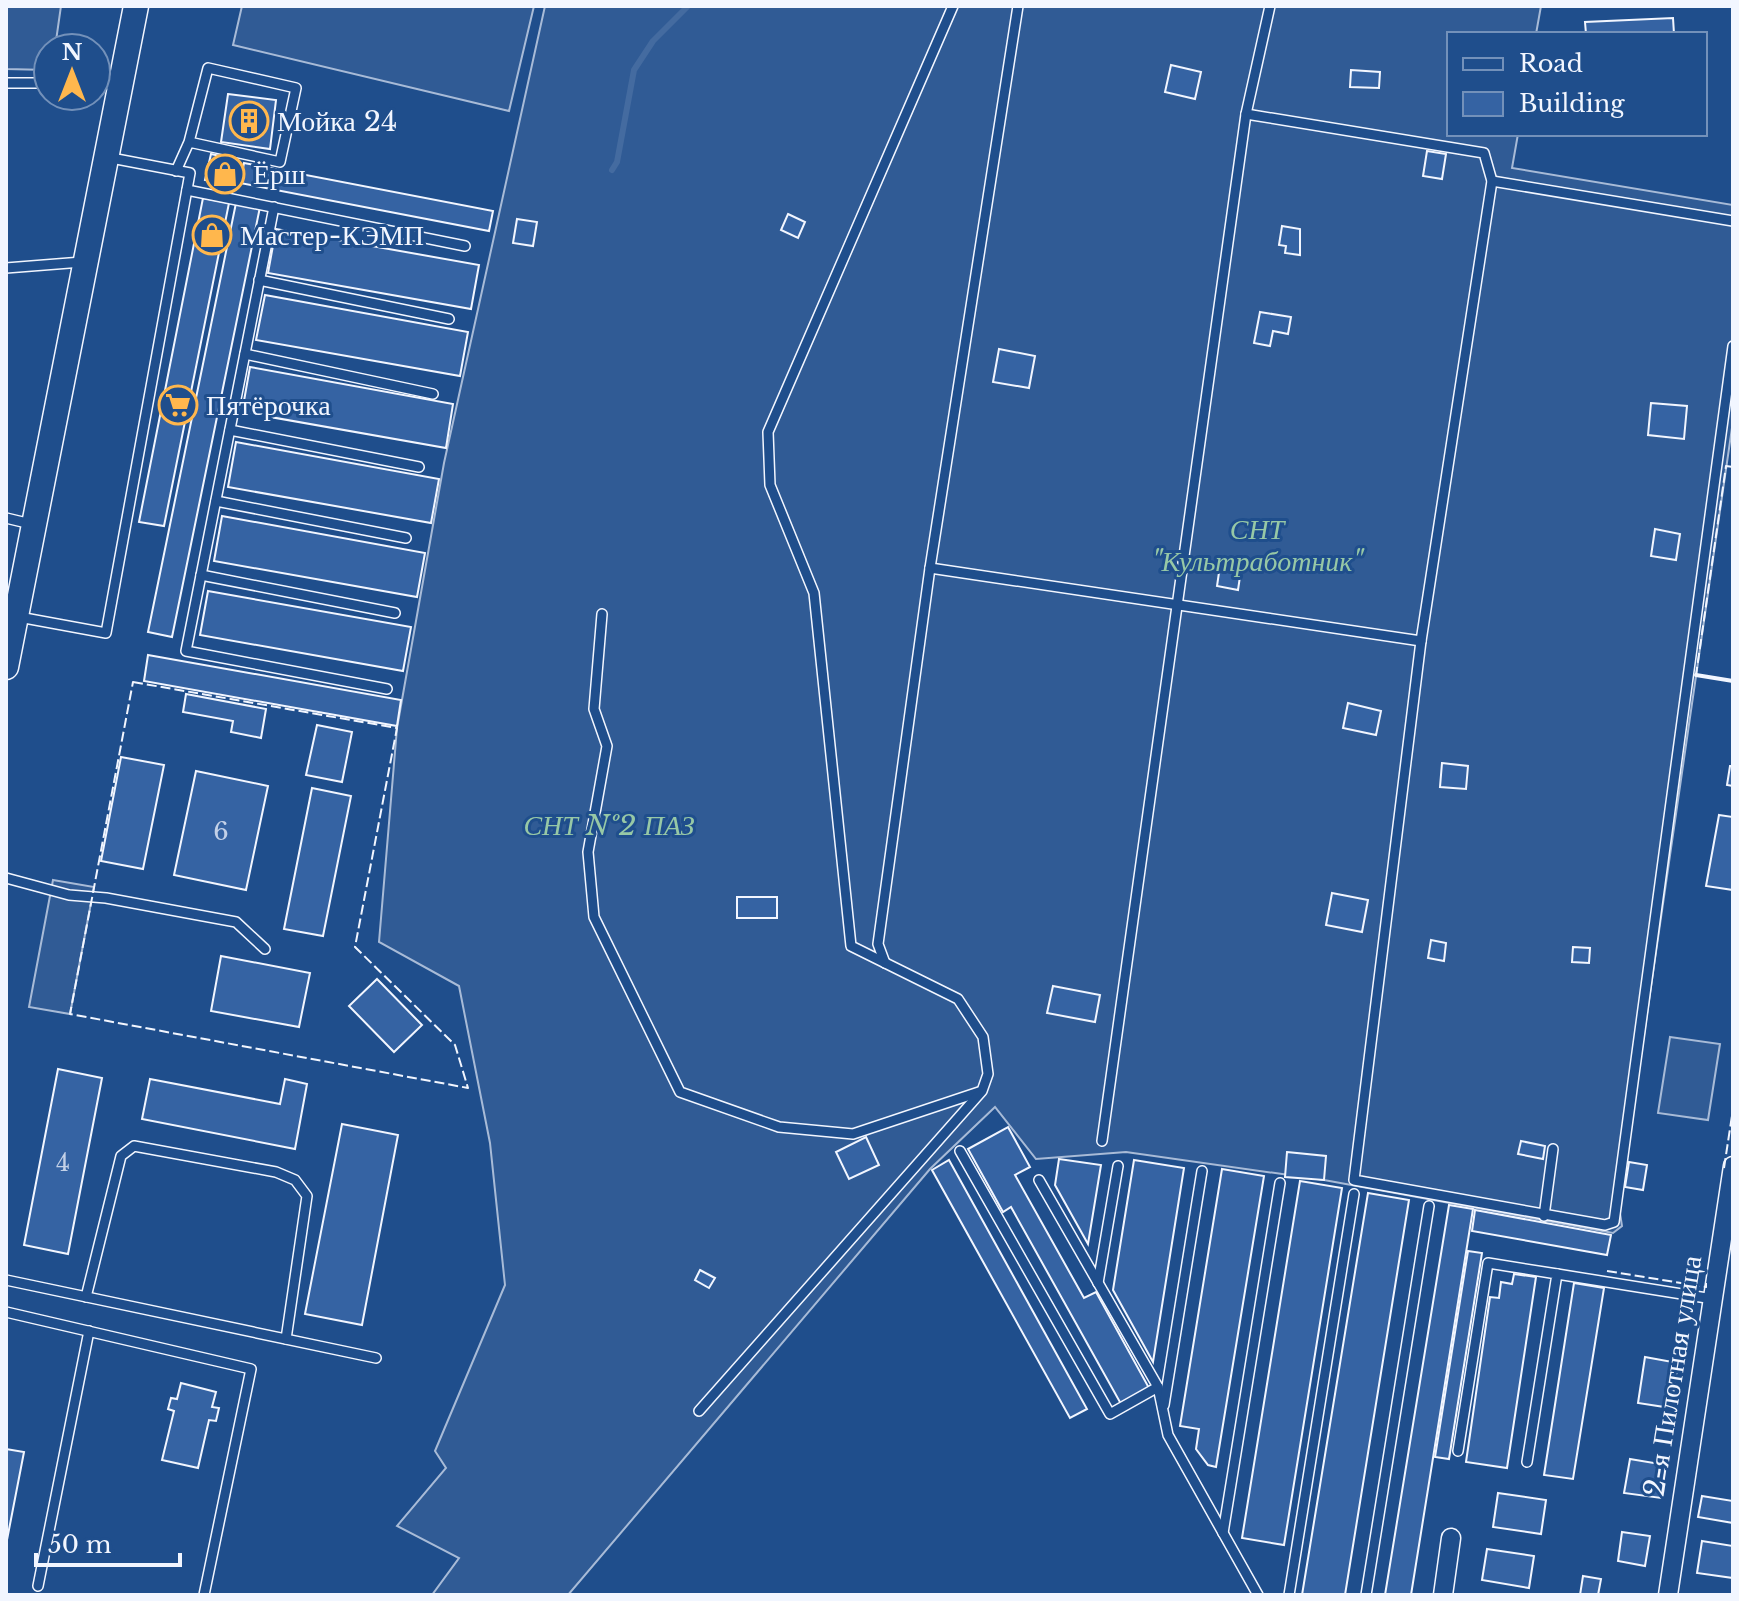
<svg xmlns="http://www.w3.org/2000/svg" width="1739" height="1601" font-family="'Libre Baskerville',serif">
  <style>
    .built { fill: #305b95; stroke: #a8bbd7; stroke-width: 2 }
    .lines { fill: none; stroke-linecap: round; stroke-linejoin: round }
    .stream { stroke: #446ba0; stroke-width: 6 }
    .building { fill: #3563a3; stroke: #f2f6ff; stroke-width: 2 }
    .service-casing { stroke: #f2f6ff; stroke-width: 12 }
    .minor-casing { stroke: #f2f6ff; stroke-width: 21 }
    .secondary-casing { stroke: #f2f6ff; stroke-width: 27 }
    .service { stroke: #1f4e8c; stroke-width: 9 }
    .minor { stroke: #1f4e8c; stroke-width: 18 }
    .secondary { stroke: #1f4e8c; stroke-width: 24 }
    .fence { stroke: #f2f6ff; stroke-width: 2; stroke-dasharray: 10 4; stroke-linecap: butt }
    .wall { stroke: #f2f6ff; stroke-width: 4 }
    .labels { text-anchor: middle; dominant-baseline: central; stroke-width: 6; stroke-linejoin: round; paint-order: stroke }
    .number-label { font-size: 24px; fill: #c3d1e8 }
    .poi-label { font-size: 28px; fill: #f2f6ff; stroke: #1f4e8c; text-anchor: start }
    .park-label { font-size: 28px; font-style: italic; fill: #97c8a6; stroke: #1f4e8c }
    .street-label { font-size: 28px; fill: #f2f6ff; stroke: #1f4e8c }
  </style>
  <rect width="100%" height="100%" fill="#1f4e8c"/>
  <g class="built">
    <path d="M6,6H61L55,48H48V70L6,69Z"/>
    <path d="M242,6H534L509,111L233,45Z"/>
    <path d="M545,6H1541L1536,34H1449V134H1518L1512,168L1733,205V421L1619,1207L1622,1226L1613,1233L1324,1180L1126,1152L1036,1159L995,1107L930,1169L568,1595H432L459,1558L397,1526L446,1468L435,1451L505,1285L490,1143L459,986L379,942L397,728L444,463Z"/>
    <path d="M53,880L94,887L70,1014L29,1007Z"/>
    <path d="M1670,1037L1720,1044L1708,1120L1658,1113Z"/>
  </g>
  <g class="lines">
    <path class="stream" d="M612,170L617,162L634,70L653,41L688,6"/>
  </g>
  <g class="building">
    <path d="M1673,18L1674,34H1586L1585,22Z"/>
    <path d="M1171,65L1201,72L1195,99L1165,92Z"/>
    <path d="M1351,70L1380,72L1379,88L1350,87Z"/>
    <path d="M228,94L276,100L270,149L221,142Z"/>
    <path d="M1427,151L1446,154L1442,179L1423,176Z"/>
    <path d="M211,154L238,160L233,186L205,180Z"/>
    <path d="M244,163L493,211L489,231L240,183Z"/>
    <path d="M203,198L229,203L164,526L139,522Z"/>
    <path d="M236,203L260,207L172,637L148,632Z"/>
    <path d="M788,214L805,222L798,238L781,230Z"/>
    <path d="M517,219L537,222L533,246L513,243Z"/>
    <path d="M1282,226L1300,229V255L1285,253L1286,246L1279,245Z"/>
    <path d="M276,229L479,265L471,309L268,273Z"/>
    <path d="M265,295L468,332L460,376L256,340Z"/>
    <path d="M1260,312L1291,317L1288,334L1273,331L1270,346L1254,343Z"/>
    <path d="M999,349L1035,356L1029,388L993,382Z"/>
    <path d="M250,367L453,404L446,448L242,412Z"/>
    <path d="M1651,403L1687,406L1684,439L1648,435Z"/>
    <path d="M236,442L439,479L431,523L228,487Z"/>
    <path d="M222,516L425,553L417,597L214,561Z"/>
    <path d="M1655,529L1680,534L1676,560L1651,556Z"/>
    <path d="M1221,559L1242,563L1238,590L1217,586Z"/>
    <path d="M208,591L411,627L403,671L200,635Z"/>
    <path d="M148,655L401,700L397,726L144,681Z"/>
    <path d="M186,694L266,709L261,738L231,732L233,721L183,712Z"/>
    <path d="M1348,703L1381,711L1376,735L1343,728Z"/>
    <path d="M317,725L352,732L342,782L306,775Z"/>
    <path d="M121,757L164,765L143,869L101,861Z"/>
    <path d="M1442,763L1468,766L1466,789L1440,787Z"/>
    <path d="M1730,766H1733V786L1727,785Z"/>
    <path d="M196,771L268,786L246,890L174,875Z"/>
    <path d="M312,788L351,796L323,936L284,929Z"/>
    <path d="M1719,815L1733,817V890L1706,886Z"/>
    <path d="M1332,893L1368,900L1362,932L1326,925Z"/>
    <rect x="737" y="897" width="40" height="21"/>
    <path d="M1431,940L1446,943L1444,961L1428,958Z"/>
    <path d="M1573,947L1590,948L1589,963L1572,962Z"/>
    <path d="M221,956L310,973L299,1027L211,1011Z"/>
    <path d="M377,979L422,1025L394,1052L349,1006Z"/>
    <path d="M1053,986L1100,995L1095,1022L1047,1013Z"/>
    <path d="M58,1069L102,1078L68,1254L24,1245Z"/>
    <path d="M150,1079L280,1104L285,1079L307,1084L295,1149L142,1119Z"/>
    <path d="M342,1124L398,1135L362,1325L305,1314Z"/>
    <path d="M1008,1127L1030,1167L1015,1175L1084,1298L1096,1292L1149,1388L1121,1404L1011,1207L1003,1212L968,1149Z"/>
    <path d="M866,1137L879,1165L849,1179L836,1152Z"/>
    <path d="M1521,1141L1545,1146L1543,1159L1518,1154Z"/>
    <path d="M1287,1152L1326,1156L1324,1180L1285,1177Z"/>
    <path d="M1059,1159L1101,1165L1088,1244L1055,1185Z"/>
    <path d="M949,1160L1087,1409L1070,1418L932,1170Z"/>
    <path d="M1134,1160L1184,1168L1153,1362L1113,1290Z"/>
    <path d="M1629,1162L1647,1165L1643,1190L1625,1187Z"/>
    <path d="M1222,1169L1264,1176L1216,1467L1208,1465L1196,1449L1199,1429L1180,1426Z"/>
    <path d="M1300,1181L1342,1188L1284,1545L1242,1538Z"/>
    <path d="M1368,1193L1409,1200L1345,1595H1302Z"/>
    <path d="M1449,1205L1473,1209L1411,1595H1385Z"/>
    <path d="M1475,1210L1611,1235L1607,1255L1472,1231Z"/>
    <path d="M1468,1251L1482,1253L1449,1459L1435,1457Z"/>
    <path d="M700,1270L715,1278L709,1288L695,1280Z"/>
    <path d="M1514,1274L1536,1277L1507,1468L1466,1462L1490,1297L1499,1298L1501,1282L1512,1284Z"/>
    <path d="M1574,1283L1604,1288L1573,1479L1544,1475Z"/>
    <path d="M1645,1357L1678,1363L1671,1408L1638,1403Z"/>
    <path d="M181,1383L216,1392L212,1407L219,1408L216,1421L209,1420L198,1468L162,1460L174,1411L168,1409L171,1398L177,1399Z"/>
    <path d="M6,1449L24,1452L6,1545Z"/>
    <path d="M1630,1459L1666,1465L1661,1498L1624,1493Z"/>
    <path d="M1498,1493L1546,1500L1541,1534L1493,1527Z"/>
    <path d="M1702,1496L1733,1501V1523L1698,1517Z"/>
    <path d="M1622,1532L1650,1536L1645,1566L1618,1561Z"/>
    <path d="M1702,1541L1733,1546V1578L1697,1573Z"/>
    <path d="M1487,1549L1534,1556L1529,1588L1482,1580Z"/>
    <path d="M1583,1576L1601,1579L1598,1595H1580Z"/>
  </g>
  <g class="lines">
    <defs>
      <g id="service">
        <path d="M6,83H48"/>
        <path d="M96,84H121"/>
        <path d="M1246,114L1484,153L1492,181L1421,641L1354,1180L1605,1225L1614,1222L1733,346"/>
        <path d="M176,171L189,142L208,68L296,88L280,162L189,142"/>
        <path d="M1492,181L1733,221"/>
        <path d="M187,190L465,246"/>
        <path d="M274,207L186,651L387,689"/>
        <path d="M6,268L82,262"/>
        <path d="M259,280L449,319"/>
        <path d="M245,354L433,394"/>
        <path d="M230,430L419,467"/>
        <path d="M216,501L406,538"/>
        <path d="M6,518L31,524"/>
        <path d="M930,568L1421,641"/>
        <path d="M201,575L395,613"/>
        <path d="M602,614L594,709L607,746L588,852L594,917L680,1092L779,1127L853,1134L979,1092"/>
        <path d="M19,617L106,633L190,173L106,157"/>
        <path d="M6,878L69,895L106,898L236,922L265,949"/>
        <path d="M885,963L878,944L930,568L1018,6"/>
        <path d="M1102,1141L1246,114L1270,6"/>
        <path d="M960,1151L1110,1414L1158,1387"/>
        <path d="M1039,1180L1158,1387L1168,1435L1258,1595"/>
        <path d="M1544,1216L1553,1149"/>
        <path d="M1557,1274L1713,1299"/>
        <path d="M6,1280L376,1358"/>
        <path d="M1098,1283L1118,1166"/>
        <path d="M86,1297L121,1156L134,1146L276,1172L295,1180L307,1196L286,1339"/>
        <path d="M6,1312L251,1369L204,1595"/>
        <path d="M1164,1405L1202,1171"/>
        <path d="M699,1411L982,1091L988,1074L983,1037L958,999L851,946L814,593L770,485L768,432L953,6"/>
        <path d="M1458,1451L1488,1263L1557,1274L1527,1462"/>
        <path d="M1223,1533L1280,1183"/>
        <path d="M38,1586L89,1331"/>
        <path d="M1289,1595L1354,1194"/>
        <path d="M1366,1595L1429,1206"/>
      </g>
      <g id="minor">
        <path d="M1443,1595L1451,1538"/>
        <path d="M1668,1595L1733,1166"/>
      </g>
      <path id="secondary" d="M6,667L136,6"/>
    </defs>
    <use href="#service" class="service-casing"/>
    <use href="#minor" class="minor-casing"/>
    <use href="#secondary" class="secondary-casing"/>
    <use href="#service" class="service"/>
    <use href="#minor" class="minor"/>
    <use href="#secondary" class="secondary"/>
    <g class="fence">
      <path d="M1733,467L1726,466L1696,675L1733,681"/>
      <path d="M133,682L397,728L355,947L455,1045L468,1088L70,1014Z"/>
      <path d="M1724,1168L1733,1109"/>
      <path d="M1607,1271L1706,1287V1283"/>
    </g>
    <path class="wall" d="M1696,675L1733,681"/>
  </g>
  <defs>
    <symbol id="building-ring" viewBox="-11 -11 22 22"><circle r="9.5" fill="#1f4e8c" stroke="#ffb74d" stroke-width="1.5"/><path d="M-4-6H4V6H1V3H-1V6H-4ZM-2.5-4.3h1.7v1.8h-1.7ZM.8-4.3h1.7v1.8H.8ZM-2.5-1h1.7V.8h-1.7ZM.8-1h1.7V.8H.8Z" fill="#ffb74d"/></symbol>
    <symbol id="shop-ring" viewBox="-11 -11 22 22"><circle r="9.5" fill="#1f4e8c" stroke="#ffb74d" stroke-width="1.5"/><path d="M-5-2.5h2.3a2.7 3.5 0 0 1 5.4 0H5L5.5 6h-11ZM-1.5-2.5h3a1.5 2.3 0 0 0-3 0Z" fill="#ffb74d"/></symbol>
    <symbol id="supermarket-ring" viewBox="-11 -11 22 22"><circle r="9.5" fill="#1f4e8c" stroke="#ffb74d" stroke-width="1.5"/><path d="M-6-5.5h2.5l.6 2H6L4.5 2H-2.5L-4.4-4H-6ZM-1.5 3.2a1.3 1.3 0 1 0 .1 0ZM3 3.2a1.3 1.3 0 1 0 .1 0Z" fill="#ffb74d"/></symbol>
  </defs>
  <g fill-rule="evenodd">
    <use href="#building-ring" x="227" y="99" width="44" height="44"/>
    <use href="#shop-ring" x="203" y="152" width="44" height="44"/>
    <use href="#shop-ring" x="190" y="213" width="44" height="44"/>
    <use href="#supermarket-ring" x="156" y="383" width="44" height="44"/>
  </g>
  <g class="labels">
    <g class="number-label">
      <text x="221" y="831">6</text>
      <text x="63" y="1162">4</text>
    </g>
    <g class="poi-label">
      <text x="277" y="121">Мойка 24</text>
      <text x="253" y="174">Ёрш</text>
      <text x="240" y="235">Мастер-КЭМП</text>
      <text x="206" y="405">Пятёрочка</text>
    </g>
    <g class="park-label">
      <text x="1257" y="529">СНТ<tspan x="1257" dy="32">"Культработник"</tspan></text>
      <text x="609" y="825">СНТ №2 ПАЗ</text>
    </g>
    <g class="street-label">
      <text transform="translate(1673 1376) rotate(-81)">2-я Пилотная улица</text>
    </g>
  </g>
  <rect width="1739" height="1601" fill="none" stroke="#f2f6ff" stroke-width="16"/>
  <rect x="1447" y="32" width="260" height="104" fill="#1f4e8c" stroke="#7391ba" stroke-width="2"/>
  <rect x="1463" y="58" width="40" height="12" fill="#1f4e8c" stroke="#7391ba" stroke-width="2"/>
  <text x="1519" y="72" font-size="24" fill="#f2f6ff">Road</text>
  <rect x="1463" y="92" width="40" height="24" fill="#3563a3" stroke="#7391ba" stroke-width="2"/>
  <text x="1519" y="112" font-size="24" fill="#f2f6ff">Building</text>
  <g transform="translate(72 72)"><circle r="38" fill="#1f4e8c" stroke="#7391ba" stroke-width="2"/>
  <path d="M0-6L14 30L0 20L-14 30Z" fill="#ffb74d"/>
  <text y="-12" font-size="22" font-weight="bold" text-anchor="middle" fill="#f2f6ff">N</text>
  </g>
  <path d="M36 1553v12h144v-12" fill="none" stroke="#f2f6ff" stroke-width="4"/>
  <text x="48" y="1553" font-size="24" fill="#f2f6ff" stroke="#1f4e8c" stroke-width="6" paint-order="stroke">50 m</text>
</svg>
